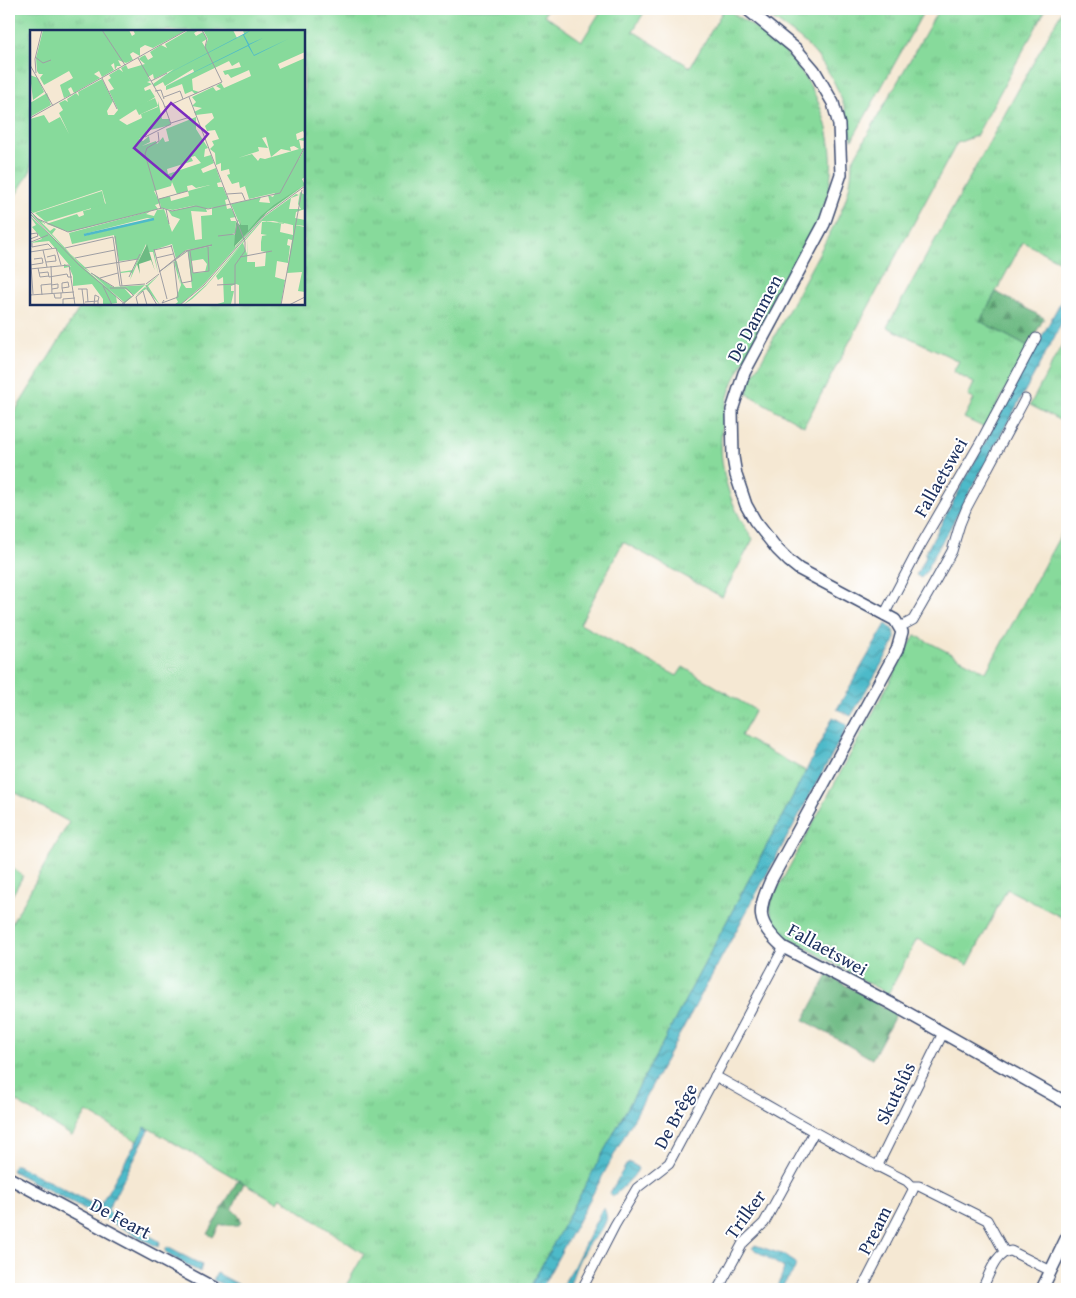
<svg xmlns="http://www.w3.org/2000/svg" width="1076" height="1298" font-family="'Gentium Book Plus',serif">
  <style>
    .grass { fill: url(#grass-tufts); stroke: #51847c }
    .forest { fill: url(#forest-firs); stroke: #447470 }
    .water { fill: url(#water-waves); stroke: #347494 }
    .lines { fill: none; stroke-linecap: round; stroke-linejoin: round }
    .street-casing { stroke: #3c4b70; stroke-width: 11 }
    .secondary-casing { stroke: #3c4b70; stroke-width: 14 }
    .street { stroke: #fff; stroke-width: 9 }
    .secondary { stroke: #fff; stroke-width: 11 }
    .labels { text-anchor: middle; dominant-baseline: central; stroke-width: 4; stroke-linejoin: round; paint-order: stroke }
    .street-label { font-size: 19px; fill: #1b2f5e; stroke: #fff }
    .inset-river { fill: none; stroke: #4ebac9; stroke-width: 2.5 }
    .inset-road { fill: none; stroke: #9e9ea4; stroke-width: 1 }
    .view { fill: #7b2cbf; fill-opacity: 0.15; stroke: #7b2cbf; stroke-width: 2.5 }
    .inset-edge { fill: none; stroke: #1b2f5e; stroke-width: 2.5 }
  </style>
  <defs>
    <pattern id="grass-tufts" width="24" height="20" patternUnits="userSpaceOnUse" patternTransform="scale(1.25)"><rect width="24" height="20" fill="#87da9b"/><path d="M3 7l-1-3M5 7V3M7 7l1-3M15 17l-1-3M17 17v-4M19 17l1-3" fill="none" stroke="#74bb88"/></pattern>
    <pattern id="forest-firs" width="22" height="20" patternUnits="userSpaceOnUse" patternTransform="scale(1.25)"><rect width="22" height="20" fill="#6dba83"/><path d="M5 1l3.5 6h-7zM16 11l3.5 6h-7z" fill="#59986e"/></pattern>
    <pattern id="water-waves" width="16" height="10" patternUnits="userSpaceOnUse" patternTransform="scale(1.25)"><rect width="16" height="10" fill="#4ebac9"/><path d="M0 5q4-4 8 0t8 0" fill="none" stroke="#4098a6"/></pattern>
  </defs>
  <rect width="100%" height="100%" fill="#fff"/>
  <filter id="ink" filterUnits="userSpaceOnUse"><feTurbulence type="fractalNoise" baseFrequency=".02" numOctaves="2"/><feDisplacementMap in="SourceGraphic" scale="10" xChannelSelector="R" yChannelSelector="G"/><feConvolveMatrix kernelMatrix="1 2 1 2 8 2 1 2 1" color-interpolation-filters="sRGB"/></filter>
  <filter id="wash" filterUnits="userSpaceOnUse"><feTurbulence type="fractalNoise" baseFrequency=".0096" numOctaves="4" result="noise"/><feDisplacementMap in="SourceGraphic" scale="20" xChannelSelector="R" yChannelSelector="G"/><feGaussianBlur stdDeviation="1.12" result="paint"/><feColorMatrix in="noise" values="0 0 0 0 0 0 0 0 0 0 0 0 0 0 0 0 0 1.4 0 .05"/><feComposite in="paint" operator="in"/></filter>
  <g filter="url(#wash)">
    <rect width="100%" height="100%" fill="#f5e8d3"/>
    <g class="grass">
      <path d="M9,9H547L544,15L582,41L602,9H646L633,31L690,67L724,9H726C746,22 770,36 787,54C823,92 844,157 823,208C814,232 801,254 789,276C771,311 752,345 734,380C711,435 719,491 753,539L722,597L623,542L580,624L677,676L683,667L755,710L741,736L806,771L659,1050L529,1289H344L364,1254L280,1197L277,1202L148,1128H145L137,1141L87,1112L72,1136L9,1097V928L69,822L9,789V421L82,304H304V31H31V170L9,206Z"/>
      <path d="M757,9H925L852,140C846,101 830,63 798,37C785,27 771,18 757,9Z"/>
      <path d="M939,9H1046L976,136L957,143L804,426L747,394L750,382L838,218C847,199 852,182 852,162Z"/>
      <path d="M1063,9H1067V265L1023,242L980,321L1028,347L985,428L964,418L974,399L968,396L974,383L953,372L959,361L887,327Z"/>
      <path d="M1067,335V424L1030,405Z"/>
      <path d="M1067,523V920L1007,889L968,965L917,939L888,994L783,935C773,924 768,914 772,899L915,635L986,672Z"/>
      <path d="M9,866L23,876L9,901Z"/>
    </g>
    <g class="forest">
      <path d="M996,292L1044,318L1028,347L980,321Z"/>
      <path d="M828,975L896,1014L872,1059L804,1020Z"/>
      <path d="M238,1180L244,1183L232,1209L240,1217L241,1222L239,1225H220L213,1237L208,1234Z"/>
    </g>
    <g class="water">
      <path d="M1067,290V311L1055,336L950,528L928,566L929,568L921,578L916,575L926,557L925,554Z"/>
      <path d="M886,624C893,629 897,633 894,643L851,716L837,709Z"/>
      <path d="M833,717L847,725L846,729L541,1289H529L659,1050L803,777Z"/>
      <path d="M145,1127L149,1130L108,1209L111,1214L159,1241L160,1244L158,1247L12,1171L14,1165H17L97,1206L100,1205Z"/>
      <path d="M630,1163L636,1166L638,1169C636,1175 618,1193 612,1196L610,1193L626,1165Z"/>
      <path d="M604,1208C606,1214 608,1217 605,1223C602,1231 596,1236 590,1242C581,1253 572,1275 569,1289H560L573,1268L602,1209Z"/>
      <path d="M755,1245L784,1255L796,1263L794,1271L780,1289H776L782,1275L784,1268L752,1248Z"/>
      <path d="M167,1247L202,1265L200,1272L170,1256L165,1251Z"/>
      <path d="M217,1273L247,1289H232L213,1280Z"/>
    </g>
  </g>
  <g filter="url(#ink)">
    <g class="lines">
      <defs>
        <g id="street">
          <path d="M884,615L918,550L980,443L1036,338"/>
          <path d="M900,627L913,620L932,587L952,551L960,524L967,507L1025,399"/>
          <path d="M715,1076C779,1111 841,1149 907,1181L912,1186H919L987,1220L1004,1251"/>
          <path d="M877,1167L943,1033"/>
          <path d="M582,1289L615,1225L637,1188L669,1163L784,947"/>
          <path d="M718,1289L743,1243L764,1223L814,1132"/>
          <path d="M862,1289L913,1190L912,1186"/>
          <path d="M982,1289C989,1276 995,1252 1011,1251L1051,1271"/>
        </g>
        <g id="secondary">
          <path d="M747,9L796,49L814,70L833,103L839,125L841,174L824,224L744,373L732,410L733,457L736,475L746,505L755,521L777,549L789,561L799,569L895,620L902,632L897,650L771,880C757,912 756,922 783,947L890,1003L1067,1103"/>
          <path d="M9,1178L216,1289"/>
          <path d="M1042,1289L1067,1237"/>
        </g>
      </defs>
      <use href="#street" class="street-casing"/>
      <use href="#secondary" class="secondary-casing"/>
      <use href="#street" class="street"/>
      <use href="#secondary" class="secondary"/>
    </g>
  </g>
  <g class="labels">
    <g class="street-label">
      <text transform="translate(754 318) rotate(-62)">De Dammen</text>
      <text transform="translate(940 477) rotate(-60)">Fallaetswei</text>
      <text transform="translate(828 949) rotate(29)">Fallaetswei</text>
      <text transform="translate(895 1093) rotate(-64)">Skutslûs</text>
      <text transform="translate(675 1116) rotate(-62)">De Brêge</text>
      <text transform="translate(745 1214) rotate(-54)">Trilker</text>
      <text transform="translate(121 1218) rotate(28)">De Feart</text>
      <text transform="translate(874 1230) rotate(-63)">Pream</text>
    </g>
  </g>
  <g transform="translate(30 30)">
    <rect width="275" height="275" fill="#f5e8d3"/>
    <path d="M13,0H99L102,6L105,4L103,0H157L123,18L115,15L110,18V26L103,22L100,24L103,30L96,33L88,30L91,36H87L85,40L84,33L81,35L84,40L72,47L69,41L64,44L70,48L44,63L41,57L38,59L41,65L34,68L30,55L43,48L39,41L14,55L10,48L13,44H9L7,41L6,28ZM159,0H169L164,3L166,6L173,2L177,9L172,12L175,17L178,9L173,0H203L207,8L214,4L213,0L275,1V22L248,34L250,39L275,28V105L273,101L266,104L267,110L275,107V111L269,110L271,119L274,118L268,131L275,118V147L272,149L275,155L235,184L174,254L150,275H144L148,272L146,268L151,255L147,234L150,254L144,232L131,243L146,230L147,232L151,251L156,258H162L158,221L146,230L157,221L181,216L156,220L146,229L142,214L124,220L128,243L123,222H119L116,214L100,250L102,243L99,242L91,243L90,242L103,240L108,229L89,231L84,205L42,214L39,203L121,181L116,184L124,186L127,180L134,179L142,202L150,189L142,186L138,180L143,181L167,175L143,180L131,178L130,173L125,175L128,179L39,202L11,192L20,201L24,198L26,199L22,204L54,238L83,257L117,255L129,245L118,256L130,275L116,259L105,266L115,257L119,260L115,255L104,265L94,258L102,267L95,273L55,239L0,183L16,194L47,184L49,187L54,185L53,181L61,179V172L70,169L76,174L72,160L3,183L0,180V89L14,85L19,93L30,87L39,104L29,83L33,80L29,73L35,70L38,72L37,69L46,63L49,66L48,62L72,49L83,71L77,81L78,85H84L88,80L79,61L84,59L78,50L81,48L79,45L89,39L93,42L91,38L96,35L98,39L115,34L109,29L111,27L115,25L118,30L123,27L120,22L131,15L137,18L135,14ZM199,31L202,36L209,32L211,37L193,41L195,45L198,44L201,48L219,40L221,46L194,58L191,53L186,56L191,59L186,61L183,57L162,67L166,72L162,76L172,78L164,82L166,85L182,83L184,88L175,96L177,101L185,100L189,109L182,111L184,115L180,119L185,123L186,135L191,133V141L199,139L200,144L197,145L202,154L209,152L210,158L215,156L219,169L245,163L243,167L238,165L240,173L229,172L231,167L201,174L210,195V190L211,195H218V202L205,217V205L202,204L205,203L206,191H201L200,188L206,187L201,178L197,179L195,170L198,169L193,157H188L187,153L191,152L186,138L173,143L171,139L184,133L181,125L174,127L175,119L178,118L166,99V87L136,99L139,111L135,112L133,107L127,114L126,111L112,116L120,112L119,106L113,111L109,109L117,105L116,101L141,95L139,89H132L128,71V77L111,84L112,88L97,95L89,90L125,67L120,59L115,61L114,58L122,54L117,52L120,51L118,47L123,44L124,49L144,39L123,54L124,57L133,52L135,56L163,39L164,42L136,56V60L152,54L155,64L162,61L165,64L169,62L163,60L162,49ZM236,107L241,127L251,119L261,121L260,117L264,116L269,119L235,129L230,128L228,131L222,124L208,128L229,121L228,117L238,118L232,108ZM165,126L171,133L138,144L137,139L163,131L161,127ZM142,152L147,164L158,161L157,156L162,155L166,158L180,155L158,161L159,166L141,171L140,166L128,169L124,161L141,156ZM185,177L182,178V185L171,186L172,209L165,210L161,181L177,182L176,179ZM117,188L124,189L54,206V204ZM173,229L177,234L175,242L163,243L161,231ZM0,45L8,48L14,62L3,70ZM17,63L21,75L0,87V73ZM270,162L275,165V179L266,182L265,188L275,190V196L232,191L176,256L162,269L153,275L177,254L234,187L266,164L269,165L261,168L259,179H271L268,174ZM0,186L86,266L87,273L73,275V269L62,254L43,256V246L39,237L34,238V234L41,237L19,211L0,213L12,209L2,197L6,195ZM243,191L275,197V262L268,261L272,242L257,243L262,210L258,209L257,215L260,216L258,233L247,231L245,247L255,250L251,274L209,275V255L206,254L201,256V261H204L201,274L204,275H184L194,272L193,247L188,250L186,246L213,213L217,224L218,208L217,232H225V237L235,236L236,222L231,221V212L232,206L237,205L231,204L232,192ZM247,192L263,195V205L250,202L251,194Z" fill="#87da9b" fill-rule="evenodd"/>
    <path d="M271,157L238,181L204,217L206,192L210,195V190L211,195H218V201L231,186L244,175ZM117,214L125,241L121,230L109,234L110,244L107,234Z" fill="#6dba83"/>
    <path d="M125,68L128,76L109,85L105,77ZM72,161L75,174L16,192L5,183Z" fill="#87da9b"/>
    <path d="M221,0L214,5L219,14L233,8L219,15L224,25L258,9L224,26L218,16L136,56L218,15L213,5L122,52Z" fill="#4ebac9"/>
    <path class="inset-river" d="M54,205L124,189"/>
    <path class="inset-road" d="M72,0L95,35M5,27L13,33L21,30M108,28L133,72L141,94L115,107M0,35L23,76M6,43L5,29L12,0M72,48L87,79M121,51L137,43M125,61L131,60L134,69M134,67L150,61L153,69M159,67L215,212V221L205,235V275M135,77L192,52L175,17L177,9L172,0M0,88L157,0M141,93L160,87M128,102L129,111L117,118L115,124L131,179M197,164L212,163L215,170M129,169L158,161M136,179L139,194M0,181L8,189L38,202L132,178L142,181L166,176L178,179L250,163L275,117M0,184L49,235L96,275M0,204L7,203L8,206L0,209M85,206L92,256M188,206L205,204L208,190M1,212L18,205M2,213V217L18,214L22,218M141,215L152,253L162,251L158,221M182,215L157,221L129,242L155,221ZM35,218L83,207L90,256M124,219L137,269M13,220L17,237M124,220L142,216M0,221L3,264M160,221L163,243L179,241L178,217M0,222L26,218L31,235M210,227L242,221M45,228L85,220M126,228L143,224M16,232L26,231L25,225L17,227M0,235L13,233L12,228L4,229M21,236L22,264M8,238L10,247L19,246M55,238L108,229M0,239L39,235L45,275M9,243L18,242L19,247L37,244L38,247H42M61,243L84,257M99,247L110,224M70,248L88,243M116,254L129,244M21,255L28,254V258L22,259M187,255L205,254M73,256L82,275M90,256L115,254M116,256L127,275M32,258L39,257L38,252L32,253V258L33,263M80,258H96L103,265M48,259H57L58,272M52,259L54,275M24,264L25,268H31V263M0,265L44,262M12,265L11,255L21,254M134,270L132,273L148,267L144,232M55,272L68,271V275M33,275V269L45,268M64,275L65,265L69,267L68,271M91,275L104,265M108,275L106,267L113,261L117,275M150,275L174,255L234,186L275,156M251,275L272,160M259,275L275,267"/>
    <path class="view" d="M141,73L178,104L141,149L104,118Z"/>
    <rect width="275" height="275" class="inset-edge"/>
  </g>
  <rect width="1076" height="1298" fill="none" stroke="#fff" stroke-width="30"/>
</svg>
